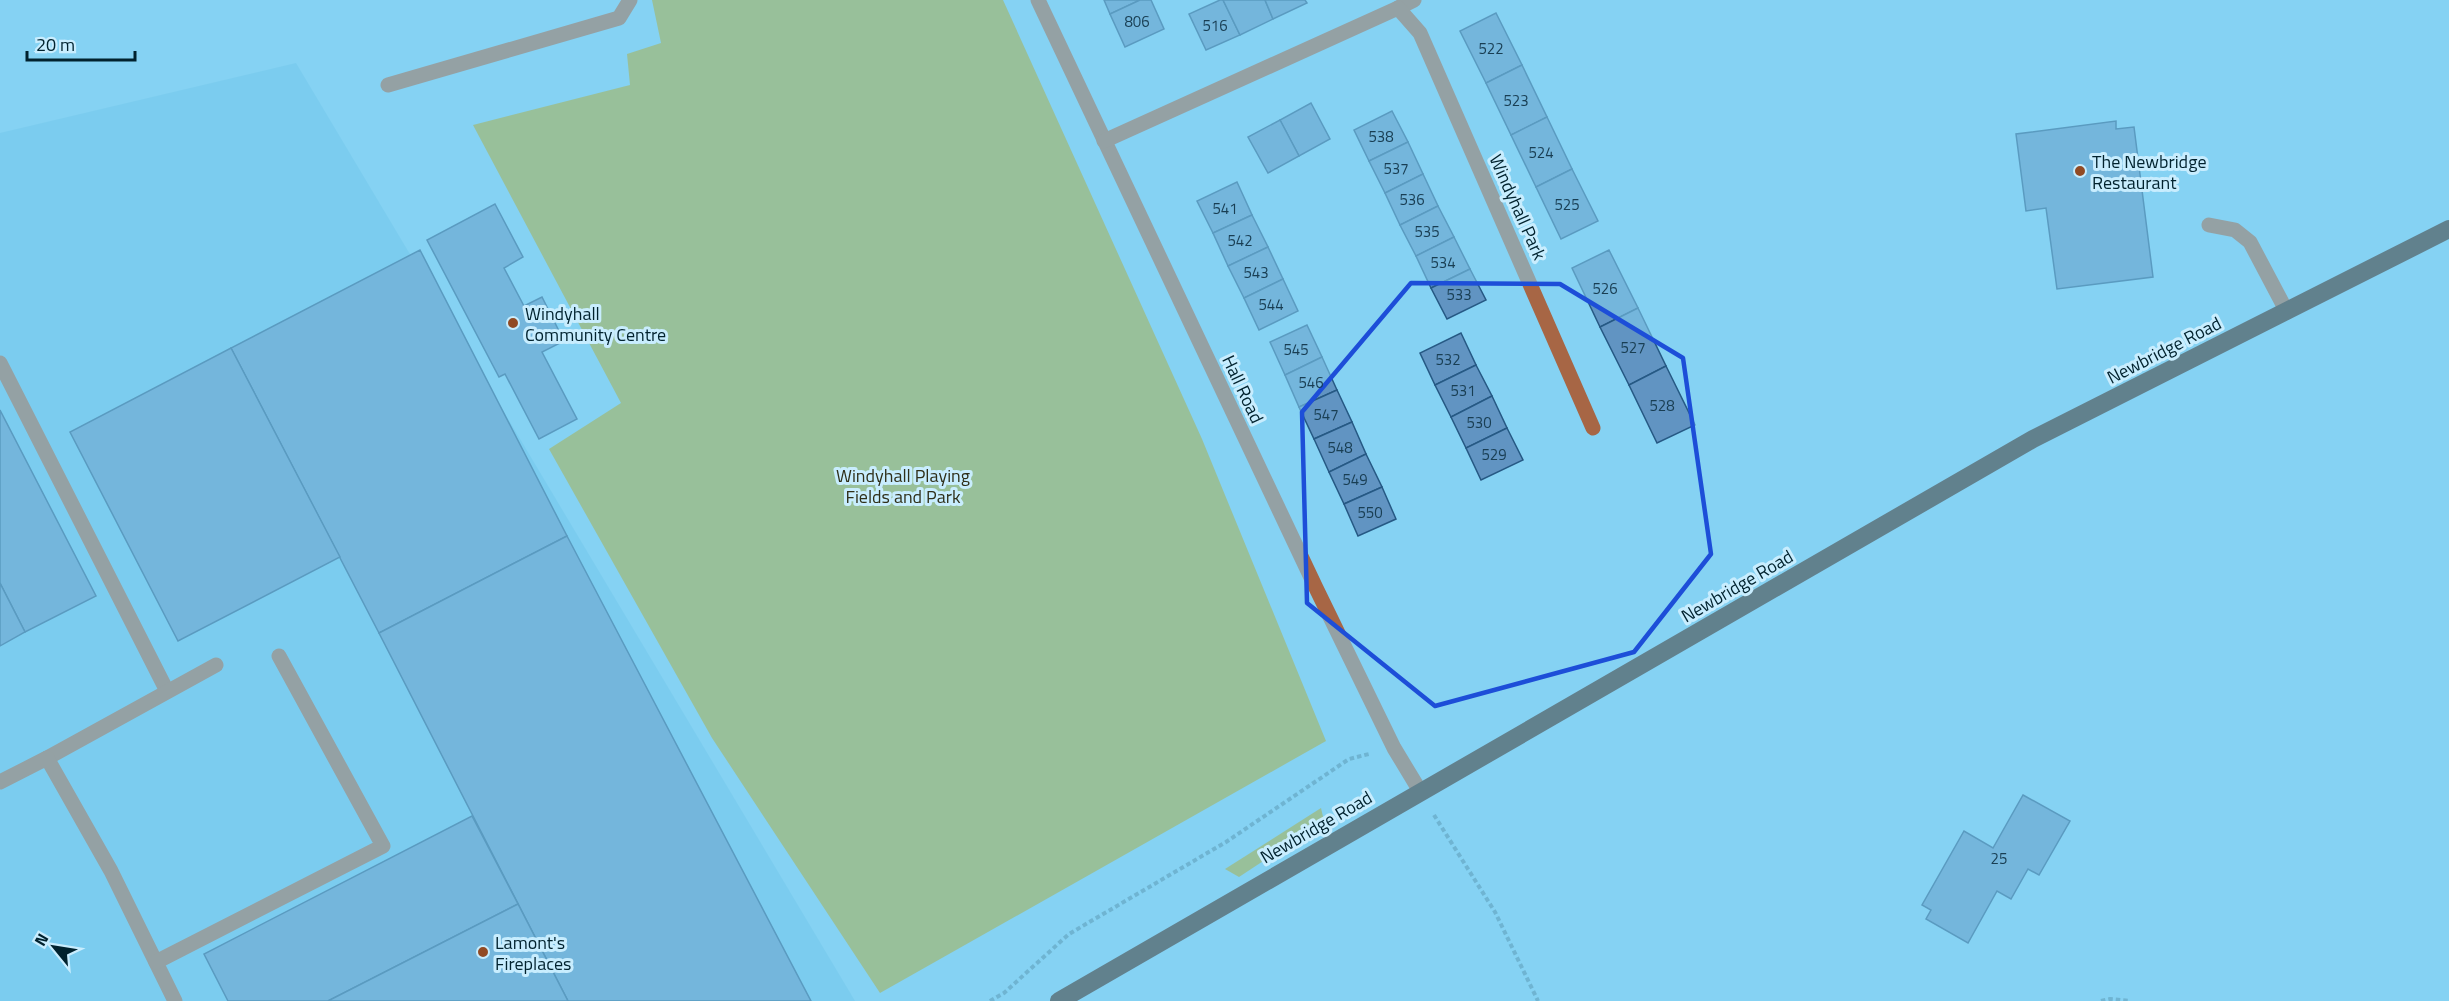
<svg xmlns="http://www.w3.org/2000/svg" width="2449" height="1001" font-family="'Titillium Web',sans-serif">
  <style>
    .built { fill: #70c6ea }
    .green { fill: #b0ab30 }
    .building { fill: #6194c2; stroke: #265984; stroke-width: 1.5 }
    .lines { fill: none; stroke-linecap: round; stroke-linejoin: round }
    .path { stroke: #5491aa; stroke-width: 4; stroke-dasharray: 4.5 3; stroke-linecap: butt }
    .minor { stroke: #a76645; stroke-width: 15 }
    .highway { stroke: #371f13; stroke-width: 18 }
    .marked { fill: none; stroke: #1d4ed8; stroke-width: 4.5; stroke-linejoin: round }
    .poi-dot { fill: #914a24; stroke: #c8edfe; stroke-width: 2 }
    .labels { text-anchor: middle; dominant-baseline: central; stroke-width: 6; stroke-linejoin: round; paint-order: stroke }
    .number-label { font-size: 15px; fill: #193e53 }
    .poi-label { font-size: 18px; fill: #01222e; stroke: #c8edfe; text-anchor: start }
    .street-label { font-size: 18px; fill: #01222e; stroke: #c8edfe }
    .park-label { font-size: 18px; fill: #2f2f19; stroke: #c8edfe }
  </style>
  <rect width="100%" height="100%" fill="#85d2f3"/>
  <path class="built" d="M296,63L855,1001H0V133Z"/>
  <g class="green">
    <path d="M652,0H1003L1202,439L1326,741L880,993L712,738L549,449L621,403L473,125L630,85L627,54L661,43Z"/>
    <path d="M1321,808L1324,821L1239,877L1225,869Z"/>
  </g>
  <g class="building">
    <path d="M1104,0H1140L1110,14Z"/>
    <path d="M1140,0H1151L1164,29L1125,47L1110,14Z"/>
    <path d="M1220,0H1223L1240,35L1206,50L1189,14Z"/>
    <path d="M1223,0H1265L1273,19L1240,35Z"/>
    <path d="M1265,0H1305L1307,3L1273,19Z"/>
    <path d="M1496,13L1522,65L1486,83L1460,31Z"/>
    <path d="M1522,65L1547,117L1511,135L1486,83Z"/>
    <path d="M1311,103L1330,139L1299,156L1280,120Z"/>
    <path d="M1392,111L1408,142L1369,161L1354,130Z"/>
    <path d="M1547,117L1572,169L1536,187L1511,135Z"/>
    <path d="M1280,120L1299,156L1268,173L1248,137Z"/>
    <path d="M2116,121V129L2134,127L2153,277L2057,289L2046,208L2026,211L2016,134Z"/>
    <path d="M1408,142L1423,174L1385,193L1369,161Z"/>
    <path d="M1572,169L1598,221L1561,239L1536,187Z"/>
    <path d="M1423,174L1438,206L1400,225L1385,193Z"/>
    <path d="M1237,182L1252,215L1213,233L1197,201Z"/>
    <path d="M495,204L523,257L504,268L524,306L542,297L564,341L542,352L577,419L539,439L505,374L499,377L427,240Z"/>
    <path d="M1438,206L1454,237L1416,256L1400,225Z"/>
    <path d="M1252,215L1268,247L1228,266L1213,233Z"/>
    <path d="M1454,237L1470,269L1431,288L1416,256Z"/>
    <path d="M1268,247L1283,279L1244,298L1228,266Z"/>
    <path d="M420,250L567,536L379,633L231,348Z"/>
    <path d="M1609,250L1638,308L1600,327L1572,268Z"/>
    <path d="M1470,269L1486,300L1447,319L1431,288Z"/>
    <path d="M1283,279L1298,311L1259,330L1244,298Z"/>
    <path d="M1638,308L1666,366L1629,385L1600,327Z"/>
    <path d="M1307,325L1322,357L1285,375L1270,342Z"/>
    <path d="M1461,333L1476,365L1435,385L1420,353Z"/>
    <path d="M231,348L340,557L178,641L70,432Z"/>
    <path d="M1322,357L1337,390L1299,407L1285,375Z"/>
    <path d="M1476,365L1492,396L1451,417L1435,385Z"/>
    <path d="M1666,366L1695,425L1657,443L1629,385Z"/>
    <path d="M1337,390L1352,422L1314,439L1299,407Z"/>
    <path d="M1492,396L1507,428L1466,448L1451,417Z"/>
    <path d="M0,410L96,596L25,632L0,583Z"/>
    <path d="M1352,422L1366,454L1329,472L1314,439Z"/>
    <path d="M1507,428L1523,460L1481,480L1466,448Z"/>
    <path d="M1366,454L1382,487L1344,504L1329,472Z"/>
    <path d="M1382,487L1396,519L1358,536L1344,504Z"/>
    <path d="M567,536L811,1001H568L379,633Z"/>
    <path d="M0,583L25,632L0,646Z"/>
    <path d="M2023,795L2070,821L2039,875L2028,869L2011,899L1997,891L1968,943L1926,919L1931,910L1922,905L1964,831L1993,848Z"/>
    <path d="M472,816L518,904L328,1001H228L204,954Z"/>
    <path d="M518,904L568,1001H328Z"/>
  </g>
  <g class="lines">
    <g class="path">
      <path d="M1434,815L1495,912L1538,1001"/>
      <path d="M990,1001L1004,993L1069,934L1226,842L1349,759L1369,754"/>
      <path d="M2101,1001L2110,999L2130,1001"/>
    </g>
    <g class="minor">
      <path d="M1038,0L1316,588L1394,748L1420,791"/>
      <path d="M1398,8L1414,0"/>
      <path d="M388,85L619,18L630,0"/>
      <path d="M1104,141L1398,8L1420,33L1593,428"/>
      <path d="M2209,225L2235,230L2250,242L2287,312"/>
      <path d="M0,363L167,691"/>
      <path d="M47,758L216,665"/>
      <path d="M0,782L47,758L111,871L175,1001"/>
      <path d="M156,962L383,846L279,656"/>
    </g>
    <path class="highway" d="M1059,1001L2033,439L2449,229"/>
  </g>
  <path d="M0 0H2449V1001H0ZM1411,283L1560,284L1683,358L1711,554L1634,652L1435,706L1307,603L1302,412Z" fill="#85d2f3" fill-opacity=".55" fill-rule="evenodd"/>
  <path class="marked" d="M1411,283L1560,284L1683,358L1711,554L1634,652L1435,706L1307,603L1302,412Z"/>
  <g class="poi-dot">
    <circle cx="2080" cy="171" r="6"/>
    <circle cx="513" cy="323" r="6"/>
    <circle cx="483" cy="952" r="6"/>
  </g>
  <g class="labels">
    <g class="number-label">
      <text x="1137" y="21">806</text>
      <text x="1215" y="25">516</text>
      <text x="1491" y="48">522</text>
      <text x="1516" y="100">523</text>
      <text x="1381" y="136">538</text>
      <text x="1541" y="152">524</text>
      <text x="1396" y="168">537</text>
      <text x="1412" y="199">536</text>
      <text x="1567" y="204">525</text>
      <text x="1225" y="208">541</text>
      <text x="1427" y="231">535</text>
      <text x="1240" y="240">542</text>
      <text x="1443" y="262">534</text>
      <text x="1256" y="272">543</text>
      <text x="1605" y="288">526</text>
      <text x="1459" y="294">533</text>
      <text x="1271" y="304">544</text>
      <text x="1633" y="347">527</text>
      <text x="1296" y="349">545</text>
      <text x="1448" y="359">532</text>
      <text x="1311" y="382">546</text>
      <text x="1463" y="390">531</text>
      <text x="1662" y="405">528</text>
      <text x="1326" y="414">547</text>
      <text x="1479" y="422">530</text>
      <text x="1340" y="447">548</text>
      <text x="1494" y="454">529</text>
      <text x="1355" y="479">549</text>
      <text x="1370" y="512">550</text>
      <text x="1999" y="858">25</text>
    </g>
    <g class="poi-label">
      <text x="2092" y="161">The Newbridge<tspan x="2092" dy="21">Restaurant</tspan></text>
      <text x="525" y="313">Windyhall<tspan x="525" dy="21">Community Centre</tspan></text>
      <text x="495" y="942">Lamont's<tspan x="495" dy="21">Fireplaces</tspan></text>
    </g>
    <g class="street-label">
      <text transform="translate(1518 207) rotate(66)">Windyhall Park</text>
      <text transform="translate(2164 350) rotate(-27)">Newbridge Road</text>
      <text transform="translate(1243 389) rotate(65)">Hall Road</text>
      <text transform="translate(1737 586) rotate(-30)">Newbridge Road</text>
      <text transform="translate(1316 827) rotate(-30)">Newbridge Road</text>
    </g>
    <g class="park-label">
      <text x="903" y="475">Windyhall Playing<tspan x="903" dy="21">Fields and Park</tspan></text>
    </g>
  </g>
  <g transform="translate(54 947) rotate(300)" stroke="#c8edfe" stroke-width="4.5" paint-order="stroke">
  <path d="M0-4.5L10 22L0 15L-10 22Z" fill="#01222e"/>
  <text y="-9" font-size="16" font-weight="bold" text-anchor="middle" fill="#01222e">N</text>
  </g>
  <path d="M27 51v9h108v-9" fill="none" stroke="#01222e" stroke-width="3"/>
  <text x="36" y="51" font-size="18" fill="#01222e" stroke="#c8edfe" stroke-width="4.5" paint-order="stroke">20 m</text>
</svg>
